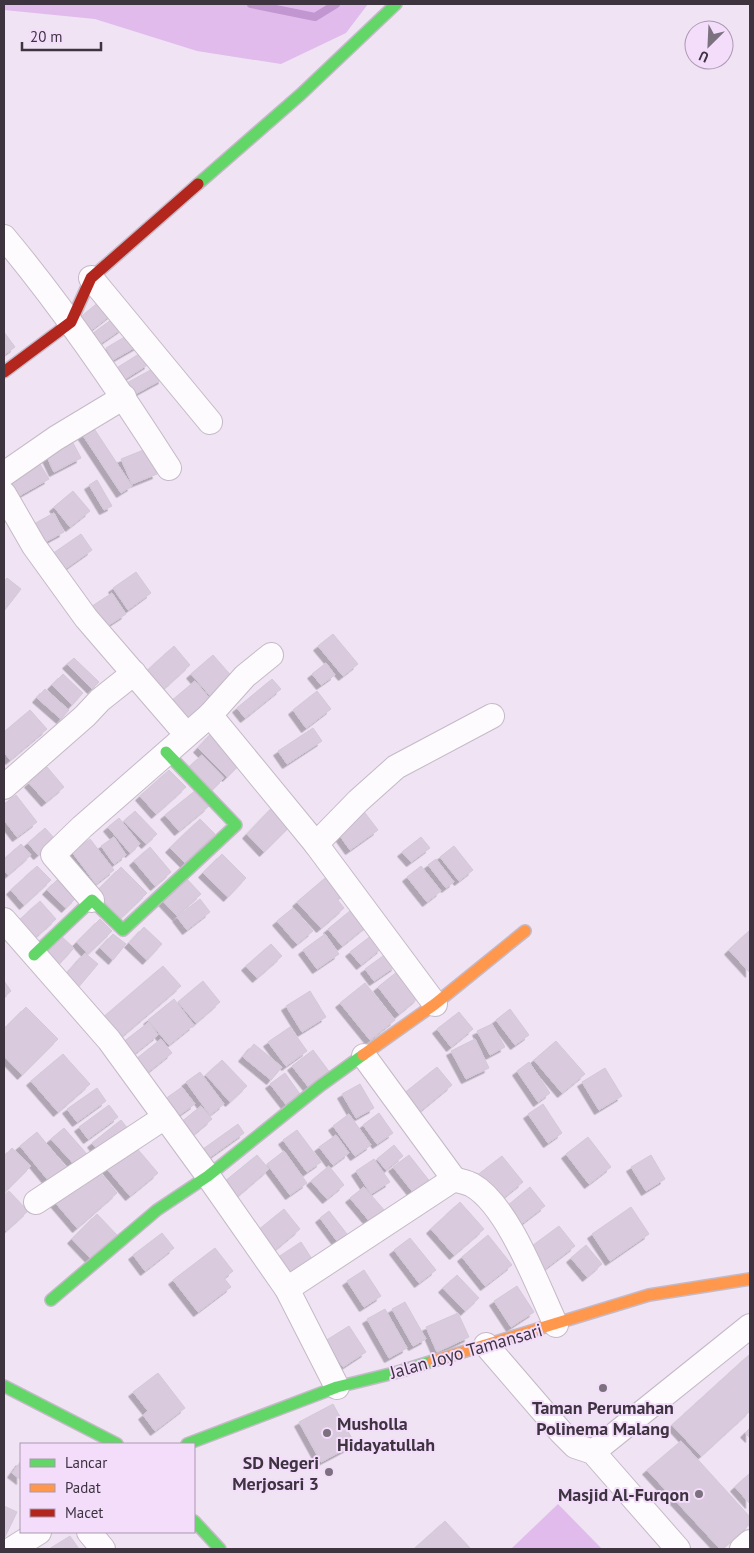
<svg xmlns="http://www.w3.org/2000/svg" width="754" height="1553" font-family="'PT Sans',sans-serif">
  <style>
    .green { fill: #e0bbeb }
    .lines { fill: none; stroke-linecap: round; stroke-linejoin: round }
    .stream { stroke: #c296d0; stroke-width: 8 }
    .building { fill: #d9cadd; stroke: #d3c9d7; filter: url(#shadow) }
    .street-casing { stroke: #c4bac7; stroke-width: 26 }
    .fast-casing { stroke: #c4bac7; stroke-width: 14 }
    .slow-casing { stroke: #c4bac7; stroke-width: 14 }
    .jam-casing { stroke: #c4bac7; stroke-width: 14 }
    .street { stroke: #fdfbfd; stroke-width: 24 }
    .fast { stroke: #63d668; stroke-width: 11 }
    .slow { stroke: #ff974d; stroke-width: 11 }
    .jam { stroke: #b3261e; stroke-width: 11 }
    .poi-dot { fill: #7c717f; stroke: #f4dcfb; stroke-width: 2 }
    .labels { text-anchor: middle; dominant-baseline: central; stroke-width: 4; stroke-linejoin: round; paint-order: stroke }
    .street-label { font-size: 18px; fill: #3d3440; stroke: #f4dcfb }
    .poi-label { font-size: 18px; font-weight: bold; fill: #3d3440; stroke: #f4dcfb; text-anchor: end }
  </style>
  <defs>
    <filter id="shadow"><feDropShadow dx="-4.5" dy="4.5" stdDeviation="0" flood-color="#0004"/></filter>
  </defs>
  <rect width="100%" height="100%" fill="#f0e3f4"/>
  <g class="green">
    <path d="M4,4H368L346,33L281,64L197,51L95,19L4,10Z"/>
    <path d="M558,1504L602,1549H511Z"/>
  </g>
  <g class="lines">
    <path class="stream" d="M251,4L315,17L336,4"/>
  </g>
  <g class="building">
    <path d="M105,297L116,311L89,332L78,319Z"/>
    <path d="M115,317L123,328L97,346L89,336Z"/>
    <path d="M4,332L15,347L4,355Z"/>
    <path d="M133,332L141,344L113,360L106,348Z"/>
    <path d="M142,352L149,364L122,381L115,369Z"/>
    <path d="M156,367L163,379L130,397L123,385Z"/>
    <path d="M91,424L132,486L121,493L80,431Z"/>
    <path d="M71,439L81,458L54,472L45,453Z"/>
    <path d="M146,449L157,474L132,484L121,459Z"/>
    <path d="M38,461L49,479L12,500L4,486Z"/>
    <path d="M97,480L112,506L104,510L89,485Z"/>
    <path d="M73,491L90,511L70,527L54,507Z"/>
    <path d="M54,513L64,532L38,546L28,527Z"/>
    <path d="M81,534L92,550L61,572L49,556Z"/>
    <path d="M136,572L151,593L128,610L113,588Z"/>
    <path d="M7,578L21,589L4,611V582Z"/>
    <path d="M112,593L126,614L100,631L86,610Z"/>
    <path d="M333,634L358,664L343,676L318,646Z"/>
    <path d="M174,646L190,665L158,694L142,675Z"/>
    <path d="M213,655L235,680L213,699L191,674Z"/>
    <path d="M74,658L99,682L92,689L67,664Z"/>
    <path d="M326,663L335,675L321,685L312,674Z"/>
    <path d="M63,674L83,693L72,705L52,685Z"/>
    <path d="M272,679L281,689L245,718L237,708Z"/>
    <path d="M195,681L212,701L182,727L164,707Z"/>
    <path d="M45,689L69,710L61,719L37,698Z"/>
    <path d="M317,691L331,709L306,728L293,710Z"/>
    <path d="M30,710L47,729L10,760L4,752V732Z"/>
    <path d="M313,728L322,741L287,764L278,751Z"/>
    <path d="M214,731L244,760L227,777L198,748Z"/>
    <path d="M202,755L224,778L211,791L189,767Z"/>
    <path d="M47,767L64,787L46,802L29,783Z"/>
    <path d="M169,770L186,787L156,814L140,796Z"/>
    <path d="M196,790L209,806L179,831L165,815Z"/>
    <path d="M16,795L37,822L17,837L4,820V804Z"/>
    <path d="M277,803L295,821L264,852L247,834Z"/>
    <path d="M362,809L378,830L350,850L335,829Z"/>
    <path d="M135,811L157,834L146,844L124,821Z"/>
    <path d="M119,818L140,844L130,853L108,827Z"/>
    <path d="M200,819L215,834L185,863L170,848Z"/>
    <path d="M45,828L56,840L38,855L28,843Z"/>
    <path d="M114,837L126,855L114,864L101,846Z"/>
    <path d="M421,837L430,848L411,862L402,852Z"/>
    <path d="M90,839L114,870L96,884L72,852Z"/>
    <path d="M21,844L31,855L8,875L4,870V859Z"/>
    <path d="M454,846L473,870L459,881L440,857Z"/>
    <path d="M150,847L171,872L155,886L134,861Z"/>
    <path d="M222,854L246,878L228,897L203,873Z"/>
    <path d="M436,859L454,882L446,888L428,865Z"/>
    <path d="M37,866L51,880L24,905L11,890Z"/>
    <path d="M421,866L441,891L427,902L407,877Z"/>
    <path d="M121,867L147,893L120,919L95,893Z"/>
    <path d="M331,873L346,892L337,899L344,908L321,928L297,902Z"/>
    <path d="M185,877L201,894L177,916L161,899Z"/>
    <path d="M57,880L76,898L66,908L47,890Z"/>
    <path d="M200,899L210,912L187,930L177,917Z"/>
    <path d="M40,901L56,919L30,942L15,924Z"/>
    <path d="M356,906L370,923L342,946L328,929Z"/>
    <path d="M293,908L313,931L297,944L277,921Z"/>
    <path d="M100,919L112,931L88,954L77,942Z"/>
    <path d="M144,927L162,944L147,960L129,943Z"/>
    <path d="M750,930V973L729,950Z"/>
    <path d="M113,934L126,944L113,960L100,948Z"/>
    <path d="M325,934L339,954L317,969L303,950Z"/>
    <path d="M60,935L74,948L53,971L39,957Z"/>
    <path d="M372,935L382,948L361,965L350,952Z"/>
    <path d="M271,944L282,956L257,978L246,966Z"/>
    <path d="M85,953L98,964L76,990L63,978Z"/>
    <path d="M387,953L396,966L374,981L365,969Z"/>
    <path d="M163,966L181,986L119,1039L101,1019Z"/>
    <path d="M398,971L419,997L399,1014L378,987Z"/>
    <path d="M4,981L11,991L4,997Z"/>
    <path d="M203,981L220,1002L196,1023L178,1002Z"/>
    <path d="M365,983L395,1020L370,1040L340,1003Z"/>
    <path d="M310,991L326,1017L302,1032L286,1006Z"/>
    <path d="M174,999L194,1025L169,1045L148,1020Z"/>
    <path d="M26,1007L58,1039L22,1075L4,1056V1029Z"/>
    <path d="M510,1009L529,1035L515,1045L496,1020Z"/>
    <path d="M459,1012L473,1029L451,1047L437,1029Z"/>
    <path d="M149,1022L158,1035L128,1059L118,1046Z"/>
    <path d="M492,1024L505,1047L490,1055L477,1031Z"/>
    <path d="M290,1027L307,1051L286,1066L268,1042Z"/>
    <path d="M161,1039L172,1053L142,1077L131,1063Z"/>
    <path d="M475,1039L489,1068L466,1079L451,1051Z"/>
    <path d="M556,1041L585,1074L562,1093L534,1060Z"/>
    <path d="M254,1044L282,1067L271,1080L243,1057Z"/>
    <path d="M313,1050L331,1074L310,1089L292,1066Z"/>
    <path d="M63,1054L90,1084L58,1112L31,1081Z"/>
    <path d="M222,1060L247,1086L230,1102L206,1075Z"/>
    <path d="M529,1062L550,1093L538,1102L517,1071Z"/>
    <path d="M437,1067L452,1085L418,1113L403,1094Z"/>
    <path d="M605,1068L622,1096L599,1110L582,1082Z"/>
    <path d="M200,1072L224,1104L210,1115L186,1082Z"/>
    <path d="M285,1073L302,1097L288,1107L270,1084Z"/>
    <path d="M360,1084L374,1108L356,1118L342,1094Z"/>
    <path d="M182,1087L195,1104L171,1121L158,1104Z"/>
    <path d="M97,1088L106,1101L77,1122L67,1109Z"/>
    <path d="M543,1104L562,1133L548,1143L528,1114Z"/>
    <path d="M109,1105L118,1117L88,1139L79,1127Z"/>
    <path d="M201,1106L212,1119L186,1141L175,1127Z"/>
    <path d="M379,1113L393,1133L377,1144L363,1125Z"/>
    <path d="M349,1114L371,1145L355,1156L333,1126Z"/>
    <path d="M121,1120L132,1134L103,1157L92,1143Z"/>
    <path d="M238,1124L244,1133L209,1158L203,1149Z"/>
    <path d="M64,1128L93,1161L81,1172L51,1139Z"/>
    <path d="M297,1130L321,1162L307,1172L283,1140Z"/>
    <path d="M37,1132L69,1171L52,1185L20,1146Z"/>
    <path d="M336,1135L349,1153L333,1165L319,1147Z"/>
    <path d="M588,1137L611,1167L589,1184L566,1154Z"/>
    <path d="M394,1145L403,1156L386,1170L377,1159Z"/>
    <path d="M135,1146L158,1173L130,1196L107,1169Z"/>
    <path d="M12,1148L31,1166L4,1193V1157Z"/>
    <path d="M284,1151L307,1183L290,1195L267,1164Z"/>
    <path d="M257,1155L269,1169L232,1201L219,1186Z"/>
    <path d="M409,1155L435,1188L419,1200L393,1167Z"/>
    <path d="M651,1155L665,1179L646,1191L631,1167Z"/>
    <path d="M502,1156L523,1182L497,1203L476,1176Z"/>
    <path d="M374,1159L390,1182L371,1194L356,1171Z"/>
    <path d="M94,1165L117,1193L77,1228L53,1200Z"/>
    <path d="M329,1166L344,1185L327,1199L311,1181Z"/>
    <path d="M364,1187L385,1211L371,1223L350,1198Z"/>
    <path d="M530,1187L545,1206L515,1229L501,1211Z"/>
    <path d="M9,1191L28,1211L6,1231L4,1228V1195Z"/>
    <path d="M460,1202L484,1229L454,1255L431,1229Z"/>
    <path d="M631,1207L649,1234L610,1261L592,1234Z"/>
    <path d="M284,1209L300,1229L269,1255L252,1235Z"/>
    <path d="M329,1211L347,1234L337,1241L320,1218Z"/>
    <path d="M97,1214L118,1236L92,1260L72,1239Z"/>
    <path d="M559,1226L575,1246L541,1272L525,1251Z"/>
    <path d="M162,1233L174,1248L145,1271L133,1255Z"/>
    <path d="M488,1235L512,1265L485,1286L462,1257Z"/>
    <path d="M410,1238L436,1270L419,1283L394,1250Z"/>
    <path d="M301,1242L314,1262L286,1281L272,1261Z"/>
    <path d="M586,1245L602,1264L587,1277L571,1258Z"/>
    <path d="M215,1248L233,1271L224,1278L231,1287L198,1312L173,1280Z"/>
    <path d="M364,1270L381,1296L364,1307L347,1281Z"/>
    <path d="M457,1275L479,1298L465,1311L443,1288Z"/>
    <path d="M517,1286L534,1312L511,1327L494,1301Z"/>
    <path d="M405,1302L426,1339L413,1346L392,1309Z"/>
    <path d="M385,1309L407,1348L389,1358L367,1319Z"/>
    <path d="M458,1313L469,1337L437,1352L426,1327Z"/>
    <path d="M349,1326L366,1352L343,1367L325,1341Z"/>
    <path d="M750,1354V1411L701,1456L672,1425Z"/>
    <path d="M158,1373L185,1408L155,1431L143,1415L148,1411L133,1392Z"/>
    <path d="M333,1404L355,1444L321,1462L299,1422Z"/>
    <path d="M750,1428V1438L745,1433Z"/>
    <path d="M681,1441L750,1517V1524L722,1549H720L647,1470Z"/>
    <path d="M21,1461V1480L12,1473Z"/>
    <path d="M750,1473V1504L735,1487Z"/>
    <path d="M4,1506L17,1512L4,1539Z"/>
    <path d="M445,1521L471,1549H414Z"/>
    <path d="M70,1536L79,1549H49Z"/>
  </g>
  <g class="lines">
    <defs>
      <g id="street">
        <path d="M4,237C65,310 118,388 169,468"/>
        <path d="M91,278L210,422"/>
        <path d="M4,474L56,438L124,397"/>
        <path d="M4,494L34,546L86,618L186,734"/>
        <path d="M210,715L316,844L435,1004"/>
        <path d="M4,787L85,716L100,700L134,673"/>
        <path d="M316,844L358,801L396,767L492,716"/>
        <path d="M92,900L53,855L82,827L210,715L245,676L271,655"/>
        <path d="M4,920L109,1040L208,1176L287,1289L337,1387"/>
        <path d="M364,1056L454,1179"/>
        <path d="M454,1179C459,1181 467,1182 472,1185C508,1205 538,1287 556,1325"/>
        <path d="M36,1202L165,1117"/>
        <path d="M287,1289L454,1179"/>
        <path d="M486,1345L561,1432L575,1446L593,1452L678,1549"/>
        <path d="M593,1452L750,1326"/>
        <path d="M89,1532L103,1549"/>
        <path d="M12,1549L39,1532"/>
        <path d="M742,1549L750,1542"/>
      </g>
      <g id="fast">
        <path d="M198,184L300,95L396,4"/>
        <path d="M34,955L92,900L123,930L236,825L166,752"/>
        <path d="M51,1300L157,1210L208,1176L320,1086L363,1055"/>
        <path d="M4,1386L117,1444"/>
        <path d="M187,1444L337,1387L398,1372L433,1361"/>
        <path d="M194,1521L220,1549"/>
      </g>
      <g id="slow">
        <path d="M363,1055L435,1004L525,931"/>
        <path d="M433,1361L649,1295L750,1279"/>
      </g>
      <path id="jam" d="M4,372L71,322L91,278L198,184"/>
    </defs>
    <use href="#street" class="street-casing"/>
    <use href="#fast" class="fast-casing"/>
    <use href="#slow" class="slow-casing"/>
    <use href="#jam" class="jam-casing"/>
    <use href="#street" class="street"/>
    <use href="#fast" class="fast"/>
    <use href="#slow" class="slow"/>
    <use href="#jam" class="jam"/>
  </g>
  <g class="poi-dot">
    <circle cx="603" cy="1388" r="5"/>
    <circle cx="327" cy="1433" r="5"/>
    <circle cx="329" cy="1472" r="5"/>
    <circle cx="699" cy="1494" r="5"/>
  </g>
  <g class="labels">
    <g class="street-label">
      <text transform="translate(466 1351) rotate(-16)">Jalan Joyo Tamansari</text>
    </g>
    <g class="poi-label">
      <text x="603" y="1407" text-anchor="middle">Taman Perumahan<tspan x="603" dy="21">Polinema Malang</tspan></text>
      <text x="337" y="1423" text-anchor="start">Musholla<tspan x="337" dy="21">Hidayatullah</tspan></text>
      <text x="319" y="1462">SD Negeri<tspan x="319" dy="21">Merjosari 3</tspan></text>
      <text x="689" y="1494">Masjid Al-Furqon</text>
    </g>
  </g>
  <rect width="754" height="1553" fill="none" stroke="#3d3440" stroke-width="10"/>
  <rect x="20" y="1443" width="175" height="90" fill="#f4dcfb" stroke="#ab99b0"/>
  <rect x="30" y="1459" width="25" height="8" fill="#63d668" stroke="#ab99b0"/>
  <text x="65" y="1468" font-size="15" fill="#3d3440">Lancar</text>
  <rect x="30" y="1484" width="25" height="8" fill="#ff974d" stroke="#ab99b0"/>
  <text x="65" y="1493" font-size="15" fill="#3d3440">Padat</text>
  <rect x="30" y="1509" width="25" height="8" fill="#b3261e" stroke="#ab99b0"/>
  <text x="65" y="1518" font-size="15" fill="#3d3440">Macet</text>
  <g transform="translate(709 45) rotate(204)"><circle r="24" fill="#f4dcfb" stroke="#ab99b0"/>
  <path d="M0-4L9 19L0 12L-9 19Z" fill="#7c717f"/>
  <text y="-8" font-size="14" font-weight="bold" text-anchor="middle" fill="#3d3440">U</text>
  </g>
  <path d="M22 42v8h79v-8" fill="none" stroke="#3d3440" stroke-width="2.5"/>
  <text x="30" y="42" font-size="15" fill="#3d3440" stroke="#f4dcfb" stroke-width="4" paint-order="stroke">20 m</text>
</svg>
